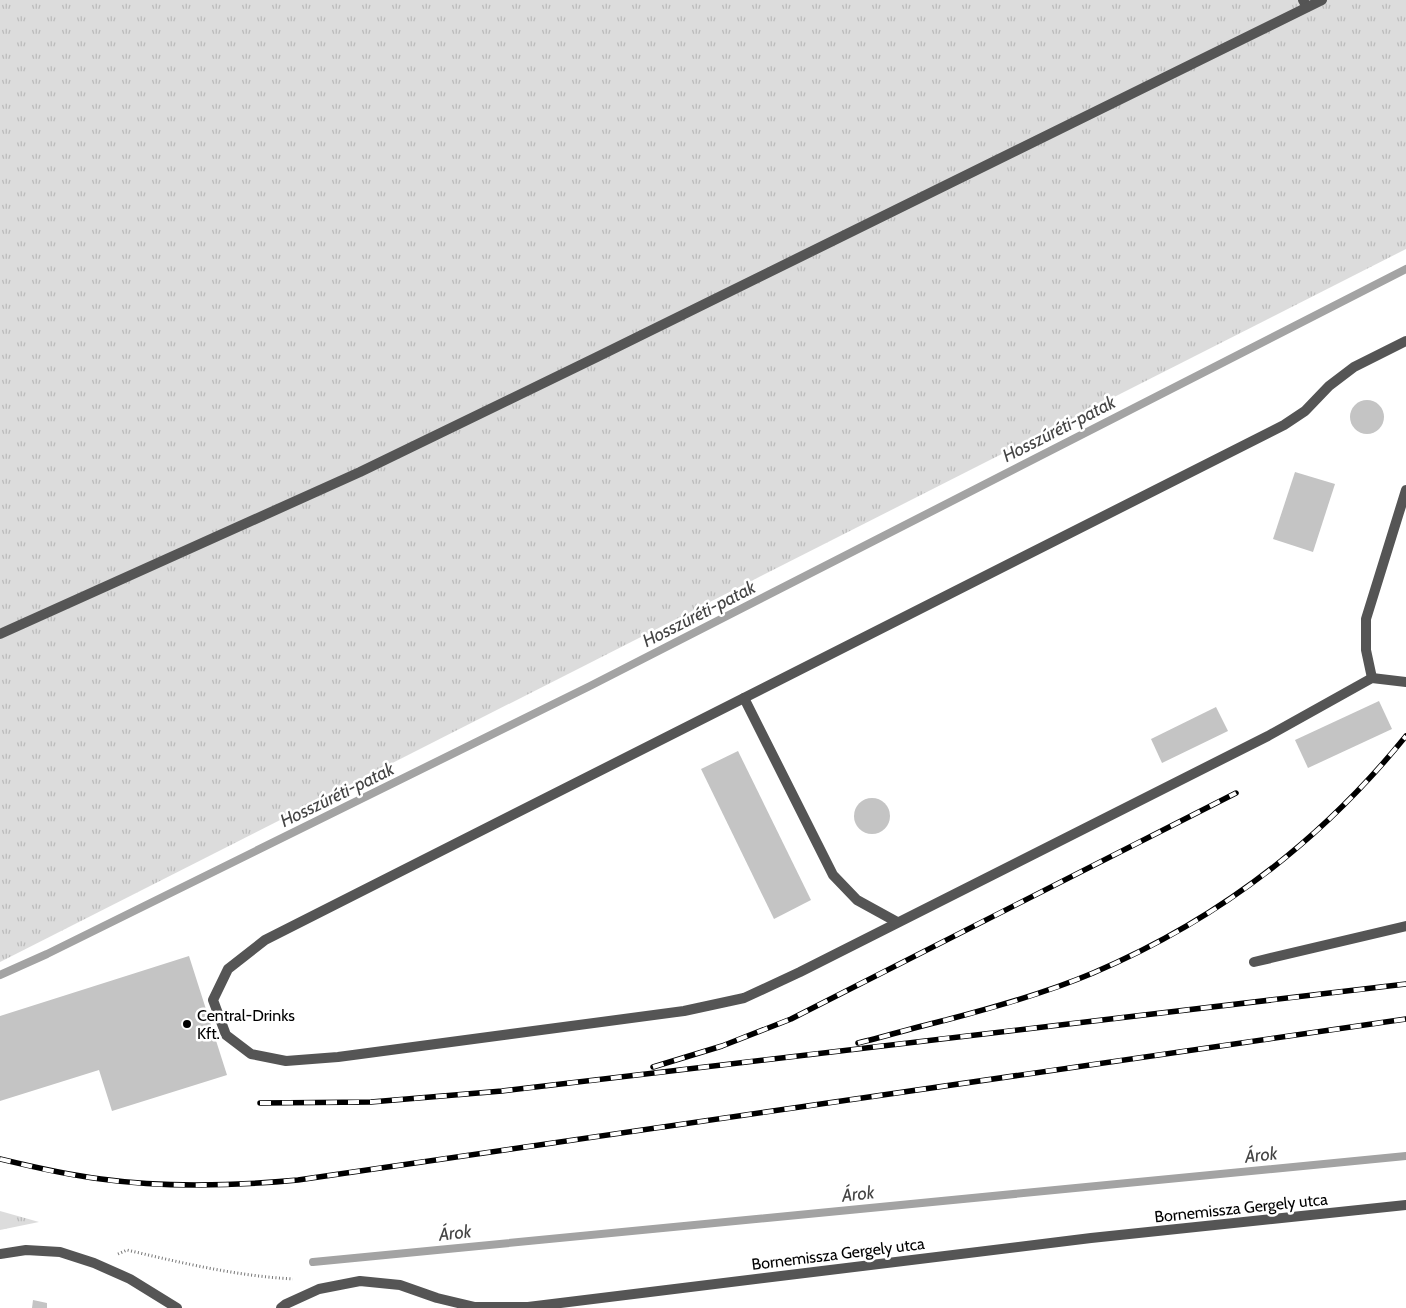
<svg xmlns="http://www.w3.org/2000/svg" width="1406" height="1308" font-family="Cabin,sans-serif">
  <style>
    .grass { fill: url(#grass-tufts) }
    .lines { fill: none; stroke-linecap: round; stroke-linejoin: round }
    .stream { stroke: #a3a3a3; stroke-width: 8 }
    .building { fill: #c4c4c4 }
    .path { stroke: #777; stroke-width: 3; stroke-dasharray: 1 2.5; stroke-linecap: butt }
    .lane { stroke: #555; stroke-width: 10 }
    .street { stroke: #555; stroke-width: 10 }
    .rail-casing { stroke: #000; stroke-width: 5.5 }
    .rail { stroke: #fff; stroke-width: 4; stroke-dasharray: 11; stroke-linecap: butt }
    .poi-dot { fill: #000; stroke: #fff; stroke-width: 2 }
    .labels { text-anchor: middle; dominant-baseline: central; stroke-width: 5; stroke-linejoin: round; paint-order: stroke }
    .poi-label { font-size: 16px; fill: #000; stroke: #fff; text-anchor: start }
    .street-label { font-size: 16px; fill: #000; stroke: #fff }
    .water-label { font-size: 18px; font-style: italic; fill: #444; stroke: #fff }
  </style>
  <defs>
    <pattern id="grass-tufts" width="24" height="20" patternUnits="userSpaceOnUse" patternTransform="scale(1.25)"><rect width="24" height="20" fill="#dcdcdc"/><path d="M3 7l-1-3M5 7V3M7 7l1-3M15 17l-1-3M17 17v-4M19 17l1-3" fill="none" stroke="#bbb"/></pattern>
  </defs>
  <rect width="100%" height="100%" fill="#fff"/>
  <g class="grass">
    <path d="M0,0H1406V249L0,962Z"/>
    <path d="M0,1211L39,1222L0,1230Z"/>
  </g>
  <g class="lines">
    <g class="stream">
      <path d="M0,975L47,954L590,686L1406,269"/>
      <path d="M313,1262L1406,1156"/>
    </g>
  </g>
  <g class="building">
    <circle cx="1367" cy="417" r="17"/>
    <path d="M1295,472L1335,484L1313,552L1273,539Z"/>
    <path d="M1379,701L1392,729L1308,768L1295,740Z"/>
    <path d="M1216,707L1228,731L1162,763L1151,739Z"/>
    <path d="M738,751L811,900L774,919L701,769Z"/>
    <circle cx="872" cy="816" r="18"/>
    <path d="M189,956L227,1075L112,1111L99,1070L0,1101V1016Z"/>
    <path d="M33,1300L47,1303V1308H32Z"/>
  </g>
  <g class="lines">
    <path class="path" d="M118,1254L127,1250C182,1263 237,1276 293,1279"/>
    <g class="lane">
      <path d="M1303,0L1307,7"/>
      <path d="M1406,341L1354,367L1329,386L1305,411L1284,425L265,940L228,969L213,1000L226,1035L251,1054L286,1061L338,1057L684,1011L744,998L800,972L1268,736L1372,678L1406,682"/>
      <path d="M1372,678L1366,650V619L1406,490"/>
      <path d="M744,698L833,875L857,900L897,922"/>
      <path d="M1254,962L1406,926"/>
    </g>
    <g class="street">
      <path d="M0,634L360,472L597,357L1322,0"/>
      <path d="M0,1254L26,1250L60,1252L94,1263L130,1279L177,1308"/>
      <path d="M281,1308L286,1304L319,1289L360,1281L400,1285L437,1298L475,1307H528L1091,1238L1406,1205"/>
    </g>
    <defs>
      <g id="rail">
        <path d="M858,1043C887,1036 916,1027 946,1020C996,1007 1046,993 1093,973C1218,920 1321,841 1406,736"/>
        <path d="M653,1067L722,1046L791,1019L1236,793"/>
        <path d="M260,1103L371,1102L502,1091L1406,984"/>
        <path d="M0,1159C33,1167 67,1175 101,1179C166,1188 233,1186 298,1180L1406,1019"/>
      </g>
    </defs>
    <use href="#rail" class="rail-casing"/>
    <use href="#rail" class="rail"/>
  </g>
  <circle class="poi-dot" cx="187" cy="1024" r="5"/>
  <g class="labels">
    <g class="poi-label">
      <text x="197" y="1015">Central-Drinks<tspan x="197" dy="18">Kft.</tspan></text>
    </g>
    <g class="street-label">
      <text transform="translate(1241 1208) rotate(-6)">Bornemissza Gergely utca</text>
      <text transform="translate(838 1254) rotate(-7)">Bornemissza Gergely utca</text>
    </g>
    <g class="water-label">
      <text transform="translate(1059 429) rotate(-27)">Hosszúréti-patak</text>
      <text transform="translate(699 614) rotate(-27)">Hosszúréti-patak</text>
      <text transform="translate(337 795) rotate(-26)">Hosszúréti-patak</text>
      <text transform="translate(1261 1155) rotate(-6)">Árok</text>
      <text transform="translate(858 1194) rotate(-6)">Árok</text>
      <text transform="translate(455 1233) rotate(-6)">Árok</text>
    </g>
  </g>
</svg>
